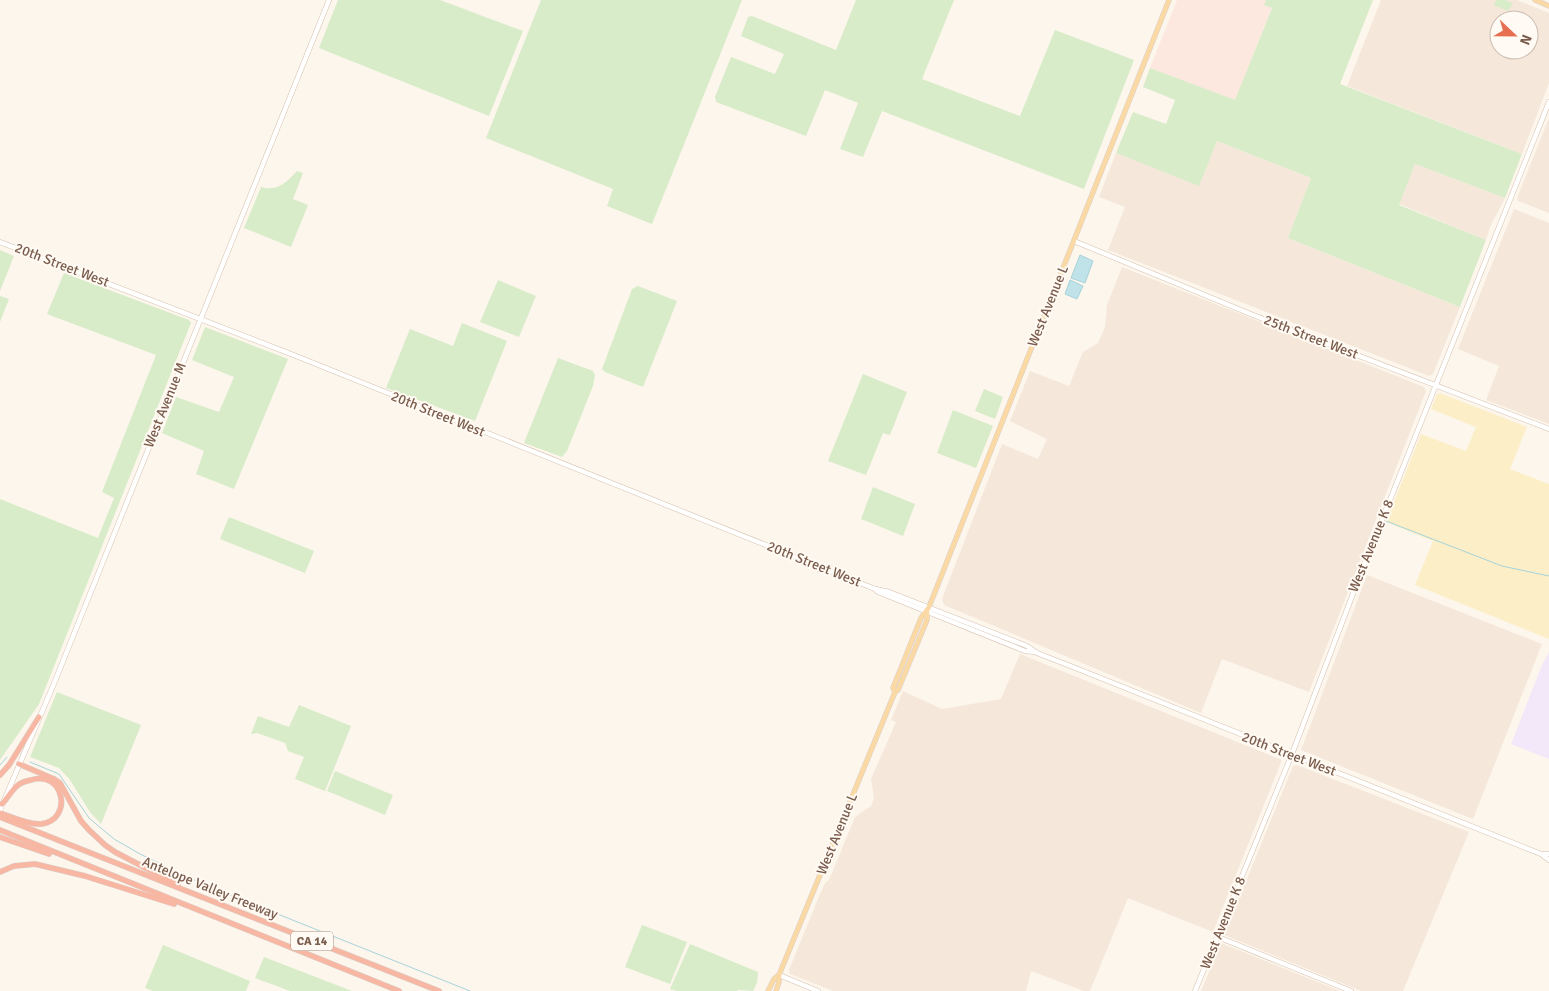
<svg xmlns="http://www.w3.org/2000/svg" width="1549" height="991" font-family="Signika,sans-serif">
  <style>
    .residential { fill: #f5e8da; fill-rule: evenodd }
    .commercial { fill: #fde8e0 }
    .education { fill: #f3e8fa }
    .green { fill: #d8ecc9 }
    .sand { fill: #fcefc7 }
    .water { fill: #bfe3e8; stroke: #a5d3da }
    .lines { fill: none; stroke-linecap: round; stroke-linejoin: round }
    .stream { stroke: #a5d3da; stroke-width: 1 }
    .secondary-casing { stroke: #d6c0b0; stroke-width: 5.5 }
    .primary-casing { stroke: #dad1cd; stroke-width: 5.5 }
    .highway-casing { stroke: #dad1cd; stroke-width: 6 }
    .secondary { stroke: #fff; stroke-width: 4.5 }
    .primary { stroke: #fbd9a5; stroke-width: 4.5 }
    .highway { stroke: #f7b7a3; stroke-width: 5 }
    .labels { text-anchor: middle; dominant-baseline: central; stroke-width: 4; stroke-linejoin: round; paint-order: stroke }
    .shield { fill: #fffaf3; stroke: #a28b7f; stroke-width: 1 }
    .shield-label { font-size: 12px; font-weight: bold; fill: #7a5c4d }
    .street-label { font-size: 14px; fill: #7a5c4d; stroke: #fffaf3 }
  </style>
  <rect width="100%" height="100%" fill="#fdf6ec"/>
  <g class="residential">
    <path d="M1381,0H1517L1549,13V83L1522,154L1347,86ZM1499,20H1529V50H1499Z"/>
    <path d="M1549,118V213L1518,201L1517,198Z"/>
    <path d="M1217,141L1311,178L1288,238L1460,307L1433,374L1429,376L1108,250L1125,207L1099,197L1116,153L1199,185Z"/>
    <path d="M1415,164L1505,198L1490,227L1486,240L1399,204Z"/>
    <path d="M1514,209L1549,223V424L1486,400L1499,366L1458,349Z"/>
    <path d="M1122,267L1424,387L1426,391L1309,692L1222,659L1201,713L944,605L942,599L1002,444L1038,459L1047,439L1010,421L1030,371L1069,386L1083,352L1098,343L1105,327L1107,305Z"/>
    <path d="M1367,575L1542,644L1473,819L1301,750Z"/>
    <path d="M1020,654L1282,760L1213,932L1128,898L1090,991H1084L1031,971L1026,991H833L790,974L789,970L820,894L825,883L829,880L855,817L871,806L874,798L871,779L896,722L891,720L903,691L942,709L1001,699Z"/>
    <path d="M1297,765L1469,832L1403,991H1361L1224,935L1293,766Z"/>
    <path d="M1221,943L1340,991H1201Z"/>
  </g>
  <path class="commercial" d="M1177,0H1266L1265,5L1272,7L1235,101L1150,68Z"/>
  <path class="education" d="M1549,652V759L1511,744L1542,665Z"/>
  <g class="green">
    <path d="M338,0H440L523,31L489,116L319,48Z"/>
    <path d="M541,0H742L652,224L607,206L613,189L486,138Z"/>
    <path d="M856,0H954L922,79L1020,116L1055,30L1134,60L1084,189L882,111L863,157L840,149L858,103L825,90L806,136L716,102L715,97L731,57L775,74L784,54L741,36L748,17L752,16L836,50Z"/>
    <path d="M1266,0H1373L1340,84L1522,154L1505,198L1415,164L1399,205L1486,240L1460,307L1288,238L1311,178L1217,141L1199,186L1116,153L1133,112L1166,124L1175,100L1143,87L1150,68L1235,100L1272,8L1264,5Z"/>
    <path d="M1496,0H1505L1513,3L1508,11L1494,5Z"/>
    <path d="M297,171L303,173L293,199L308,205L291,247L244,228L261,187C277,192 287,182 297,171Z"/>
    <path d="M0,250L14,256L0,291Z"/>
    <path d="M64,273L189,320L191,323L39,704L0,760V499L98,538L114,498L102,492L156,355L47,314Z"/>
    <path d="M498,280L536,296L519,337L480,322Z"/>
    <path d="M638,286L677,301L643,387L605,372L602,369L632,289Z"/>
    <path d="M0,296L9,299L0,322Z"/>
    <path d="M462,323L507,341L475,421L386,388L410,329L453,346Z"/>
    <path d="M205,327L288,359L234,489L196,474L204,451L162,433L176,397L219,412L234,377L192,360Z"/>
    <path d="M558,358L593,371L595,375L593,386L567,451L562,457L524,443Z"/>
    <path d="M863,374L907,392L890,435L883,433L866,475L828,461Z"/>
    <path d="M984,389L1003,397L995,419L975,411Z"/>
    <path d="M953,410L993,426L976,468L937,453Z"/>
    <path d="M873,487L915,504L903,536L861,519Z"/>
    <path d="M229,517L314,551L305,573L220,539Z"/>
    <path d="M57,692L141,725L101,824L90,812L70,780L59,768L30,757Z"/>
    <path d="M299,705L351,726L325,791L295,779L304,757L288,751L285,743L257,733L251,734L258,716L289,727Z"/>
    <path d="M335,771L393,795L385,815L327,791Z"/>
    <path d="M642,925L687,942L670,984L625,967Z"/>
    <path d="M690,944L758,972L757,983L753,991L738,990L737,991H677L670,989Z"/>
    <path d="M163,945L250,981L246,991H153L145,988Z"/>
    <path d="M264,957L352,991H290L255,978Z"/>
  </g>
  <path class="sand" d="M1440,393L1527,427L1510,469L1549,484V639L1415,585L1433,541L1386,522L1421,434L1466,451L1476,427L1431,409L1437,394Z"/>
  <g class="water">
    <path d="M1080,255L1093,261L1085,283L1071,278Z"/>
    <path d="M1070,280L1083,286L1077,299L1065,294Z"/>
  </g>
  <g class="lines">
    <g class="stream">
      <path d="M1386,521L1502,566L1549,576"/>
      <path d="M30,762L59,774L89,818L114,839L140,854L205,885L470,991"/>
      <path d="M0,765L7,757"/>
    </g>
    <defs>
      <g id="secondary">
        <path d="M1074,241L1253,315L1549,429"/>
        <path d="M0,242L291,354L875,589L889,592L1027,646L1037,653L1073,667L1541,854L1549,860"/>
        <path d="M875,589L878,592L1025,651L1036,652"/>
        <path d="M0,810L53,686L329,0"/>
        <path d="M1541,854H1549"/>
        <path d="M1218,937L1351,991"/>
        <path d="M779,975L818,991"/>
        <path d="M1195,991L1292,754L1362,570L1549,102"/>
      </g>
      <g id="primary">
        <path d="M1535,0L1549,6"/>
        <path d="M895,692L893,688L921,618L929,607L1169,0"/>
        <path d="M768,991L774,979L779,975"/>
        <path d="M776,991L779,982V975L895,692L898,690L927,620V612"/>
      </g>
      <g id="highway">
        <path d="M19,764L54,779L60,783L81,821L89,830L105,845L115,852L178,885"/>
        <path d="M0,775L9,765L39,717"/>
        <path d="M0,813C12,817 28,825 41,824C74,820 64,769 31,780C26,781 20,783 17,786C11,791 7,799 2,804"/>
        <path d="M0,817L439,991"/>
        <path d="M0,830L399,991"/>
        <path d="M0,837L49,854"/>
        <path d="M0,872L14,866L35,864L85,876L174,904"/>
      </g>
    </defs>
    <use href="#secondary" class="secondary-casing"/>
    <use href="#primary" class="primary-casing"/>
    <use href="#highway" class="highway-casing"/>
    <use href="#secondary" class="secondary"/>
    <use href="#primary" class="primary"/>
    <use href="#highway" class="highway"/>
  </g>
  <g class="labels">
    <rect class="shield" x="291" y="931.5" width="42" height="19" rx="4"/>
    <g class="shield-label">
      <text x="312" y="941">CA 14</text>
    </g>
    <g class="street-label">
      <text transform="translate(62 265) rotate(21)">20th Street West</text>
      <text transform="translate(1048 306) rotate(-68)">West Avenue L</text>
      <text transform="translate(1311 337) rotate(21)">25th Street West</text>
      <text transform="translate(165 405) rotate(-68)">West Avenue M</text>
      <text transform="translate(438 414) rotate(22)">20th Street West</text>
      <text transform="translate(1371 546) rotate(-68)">West Avenue K 8</text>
      <text transform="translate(814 564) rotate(22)">20th Street West</text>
      <text transform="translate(1289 754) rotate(21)">20th Street West</text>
      <text transform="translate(837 834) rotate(-68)">West Avenue L</text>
      <text transform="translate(210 888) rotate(22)">Antelope Valley Freeway</text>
      <text transform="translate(1223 923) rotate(-68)">West Avenue K 8</text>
    </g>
  </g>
  <g transform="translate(1514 35) rotate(112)"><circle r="24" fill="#fffaf3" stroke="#cabbb1"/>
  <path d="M0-4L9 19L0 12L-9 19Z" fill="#e76f51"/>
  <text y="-8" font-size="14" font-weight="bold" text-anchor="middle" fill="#7a5c4d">N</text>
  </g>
</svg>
